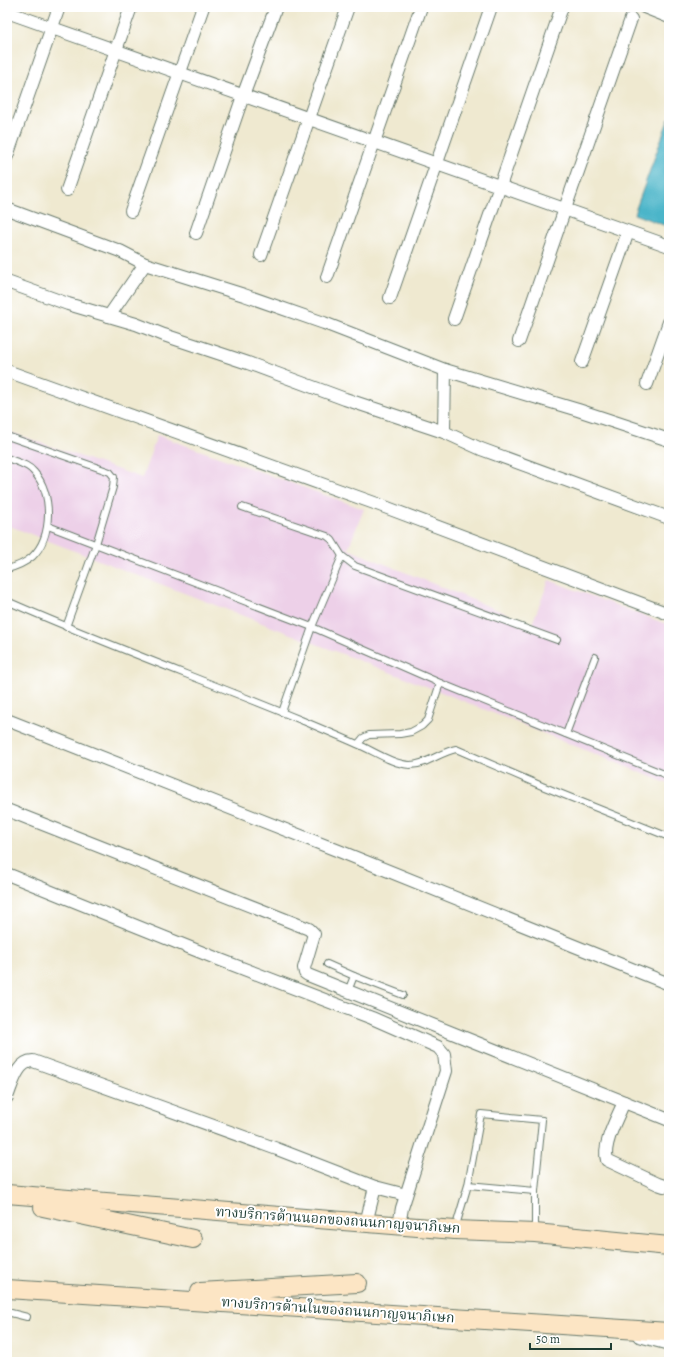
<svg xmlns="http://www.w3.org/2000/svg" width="676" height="1369" font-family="Alegreya,'Noto Serif Thai',serif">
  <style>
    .built { fill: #edd0e8 }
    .water { fill: #4bb5c9; stroke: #35797e }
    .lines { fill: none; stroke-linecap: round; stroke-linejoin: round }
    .lane-casing { stroke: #68796b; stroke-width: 8 }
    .street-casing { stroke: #68796b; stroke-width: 14 }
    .secondary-casing { stroke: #68796b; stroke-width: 20 }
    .lane { stroke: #fff; stroke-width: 6 }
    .street { stroke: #fff; stroke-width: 12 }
    .secondary { stroke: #fce5c4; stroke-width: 18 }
    .labels { text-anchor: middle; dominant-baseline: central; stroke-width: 4; stroke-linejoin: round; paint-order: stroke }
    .street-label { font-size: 14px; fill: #1f3d34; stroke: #fff }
  </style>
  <rect width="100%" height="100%" fill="#fff"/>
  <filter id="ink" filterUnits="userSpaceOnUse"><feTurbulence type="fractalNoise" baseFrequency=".025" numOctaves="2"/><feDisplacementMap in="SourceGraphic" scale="8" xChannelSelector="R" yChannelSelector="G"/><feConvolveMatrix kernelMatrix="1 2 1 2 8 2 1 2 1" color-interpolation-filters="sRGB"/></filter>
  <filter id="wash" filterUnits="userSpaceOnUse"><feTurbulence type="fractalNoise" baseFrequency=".012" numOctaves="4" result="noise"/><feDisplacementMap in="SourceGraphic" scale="16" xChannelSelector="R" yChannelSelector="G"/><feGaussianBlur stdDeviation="0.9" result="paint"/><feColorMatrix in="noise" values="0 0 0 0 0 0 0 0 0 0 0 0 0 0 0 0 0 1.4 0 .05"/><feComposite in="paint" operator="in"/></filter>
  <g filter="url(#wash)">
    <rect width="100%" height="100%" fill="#efe9d0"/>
    <path class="built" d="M7,431L142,478L157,435L364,509L348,549L532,624L549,580L669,625V784L441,692L7,525Z"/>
    <path class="water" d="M669,118V227L634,214Z"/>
  </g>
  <g filter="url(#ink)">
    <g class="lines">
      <defs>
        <g id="lane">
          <path d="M7,436L110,472L114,477L113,487L96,544L66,627"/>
          <path d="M7,458C16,462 28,464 34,472C53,493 53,537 32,557C26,562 15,567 7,569"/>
          <path d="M242,507L327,536L332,540L342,556"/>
          <path d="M48,526L312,627L440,683L669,776"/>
          <path d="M7,601C104,644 204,680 301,720C320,728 339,736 357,744C374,751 392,764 410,765C427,765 440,752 456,749L542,786L669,837"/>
          <path d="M282,712L312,627L342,556L355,566L557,640"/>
          <path d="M566,734L595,657"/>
          <path d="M358,744L363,738L369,735L400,734L411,732L422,726L428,720L440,683"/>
          <path d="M327,964L354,976L348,991"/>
          <path d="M354,976L403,995"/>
          <path d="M468,1185L535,1191"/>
          <path d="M455,1229L468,1185L481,1114L542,1120L535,1191V1232"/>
          <path d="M7,1312L27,1317"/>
        </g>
        <g id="street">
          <path d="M644,7L669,17"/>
          <path d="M7,12L669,246"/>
          <path d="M7,156L59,7"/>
          <path d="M67,190L131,7"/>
          <path d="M7,209L120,251L145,264L244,295L324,323L445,370L578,410L669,440"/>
          <path d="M131,211L203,7"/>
          <path d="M196,233L243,96L276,7"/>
          <path d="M261,255L348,7"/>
          <path d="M327,277L421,7"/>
          <path d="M7,282L68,304L136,324L164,335L248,363L345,399L444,432L481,449L669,518"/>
          <path d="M390,298L491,7"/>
          <path d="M109,316L145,264"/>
          <path d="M454,319L562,7"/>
          <path d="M519,341L631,19"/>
          <path d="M582,362L628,232"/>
          <path d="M7,371L377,504L669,614"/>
          <path d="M647,384L669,322"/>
          <path d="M444,432L445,370"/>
          <path d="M7,720L339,851L669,984"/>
          <path d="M7,810L309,929L314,934L304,968L305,973L308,975L669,1120"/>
          <path d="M7,874L218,959L372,1018L438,1047L444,1054L446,1071L402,1208L399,1225"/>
          <path d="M7,1097C12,1085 17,1061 33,1061L277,1149L375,1187L406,1195"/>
          <path d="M624,1102C618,1116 602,1145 607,1160L658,1184L664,1186L669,1185"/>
          <path d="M366,1223L375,1187"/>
          <path d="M639,1336L669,1344"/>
        </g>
        <g id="secondary">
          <path d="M7,1194L455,1230L535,1233L669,1246"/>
          <path d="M43,1207L193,1239"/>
          <path d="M7,1289L669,1332"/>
          <path d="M200,1292L357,1283"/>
        </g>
      </defs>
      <use href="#lane" class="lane-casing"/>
      <use href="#street" class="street-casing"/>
      <use href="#secondary" class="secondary-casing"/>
      <use href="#lane" class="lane"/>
      <use href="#street" class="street"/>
      <use href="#secondary" class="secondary"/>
    </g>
  </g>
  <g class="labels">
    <g class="street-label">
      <text transform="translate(338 1220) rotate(4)">ทางบริการด้านนอกของถนนกาญจนาภิเษก</text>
      <text transform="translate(338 1310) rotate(4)">ทางบริการด้านในของถนนกาญจนาภิเษก</text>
    </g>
  </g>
  <rect width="676" height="1369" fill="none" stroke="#fff" stroke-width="24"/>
  <path d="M530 1343v6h81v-6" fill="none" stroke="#1f3d34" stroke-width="2"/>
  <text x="536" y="1343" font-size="12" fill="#1f3d34" stroke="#ffffff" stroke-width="3" paint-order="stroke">50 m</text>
</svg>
